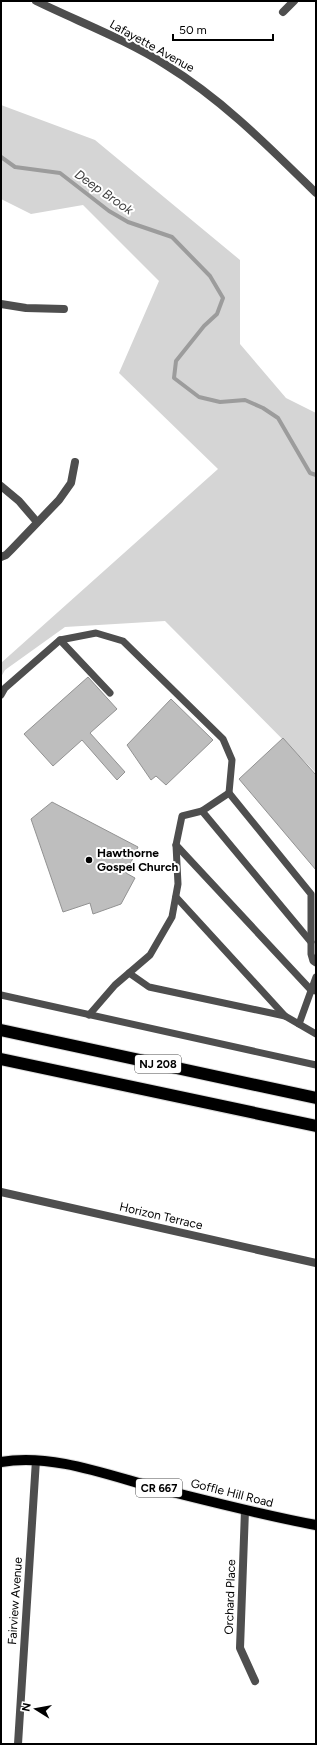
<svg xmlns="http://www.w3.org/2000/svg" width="317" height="1745" font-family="Figtree,sans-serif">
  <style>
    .green { fill: #d5d5d5 }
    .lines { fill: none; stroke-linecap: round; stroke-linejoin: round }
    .stream { stroke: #9c9c9c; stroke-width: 4 }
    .building { fill: #bebebe; stroke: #929292 }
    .primary-casing { stroke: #dbdbdb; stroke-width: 12 }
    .highway-casing { stroke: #dbdbdb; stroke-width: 14 }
    .lane { stroke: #4e4e4e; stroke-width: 7 }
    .street { stroke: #4e4e4e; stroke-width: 8 }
    .primary { stroke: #000; stroke-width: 10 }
    .highway { stroke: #000; stroke-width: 12 }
    .poi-dot { fill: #000; stroke: #fff; stroke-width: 1.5 }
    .labels { text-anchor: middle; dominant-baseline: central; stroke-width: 4; stroke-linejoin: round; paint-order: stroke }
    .shield { fill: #fff; stroke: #4c4c4c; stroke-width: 1 }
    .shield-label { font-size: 11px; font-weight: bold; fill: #000 }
    .street-label { font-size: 12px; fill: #000; stroke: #fff }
    .poi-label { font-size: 12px; font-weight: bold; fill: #000; stroke: #fff; text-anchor: start }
    .water-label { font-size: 13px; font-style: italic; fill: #3d3d3d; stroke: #fff }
  </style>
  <rect width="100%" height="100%" fill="#fff"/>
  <path class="green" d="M1,105L95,140L240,260V344L286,398L316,413V773L165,621L65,627L5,670L1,677V663L218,469L119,373L159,281L83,205L31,214L1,199Z"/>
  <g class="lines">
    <path class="stream" d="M1,157L15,167L60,173L109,211L128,222L172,237L210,276L223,298L217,314L204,326L176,361L174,378L199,397L220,402L245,400L263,408L278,418L310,473L316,475"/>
  </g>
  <g class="building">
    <path d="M88,677L117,709L90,733L125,772L117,780L82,740L53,766L24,734Z"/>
    <path d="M171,699L213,740L166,785L156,776L151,780L127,745Z"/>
    <path d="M283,738L316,775V870L239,779Z"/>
    <path d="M52,802L138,847L126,873L135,878L121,904L93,914L90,903L63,912L31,819Z"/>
  </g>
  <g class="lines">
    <defs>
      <path id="primary" d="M1,1462C51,1453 108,1475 156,1488C209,1501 262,1515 316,1525"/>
      <g id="highway">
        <path d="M1,1030L316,1098"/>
        <path d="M1,1059L316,1126"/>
      </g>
    </defs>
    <use href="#primary" class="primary-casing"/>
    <use href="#highway" class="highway-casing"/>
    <g class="lane">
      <path d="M60,640L110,693"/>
      <path d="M1,695L5,688L60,640L96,633L123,641L223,739L232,760L229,793"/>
      <path d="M202,811L311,942"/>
      <path d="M176,845L311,990L316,991"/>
      <path d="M176,897L285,1016"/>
      <path d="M129,973L149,987L285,1016L316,1034"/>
      <path d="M1,995L316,1065"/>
      <path d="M89,1015L115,985L150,955L172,917L178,884L176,845L182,816L202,811L229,793L311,894V954L313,961L316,963"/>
      <path d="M299,1024L316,977"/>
    </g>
    <g class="street">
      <path d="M36,1C79,22 125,39 166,65C223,100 269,147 316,193"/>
      <path d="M283,12L294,1"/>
      <path d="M1,304L26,308L64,309"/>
      <path d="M1,486L19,501L37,522"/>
      <path d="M1,557L6,555L12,549L59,500L71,483L75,462"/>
      <path d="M1,1192L316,1263"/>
      <path d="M245,1510L240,1648L255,1681"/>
      <path d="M18,1744L36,1460"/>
    </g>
    <use href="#primary" class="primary"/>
    <use href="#highway" class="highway"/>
  </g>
  <circle class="poi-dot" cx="89" cy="860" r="4"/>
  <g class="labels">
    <g class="shield">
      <rect x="135" y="1055" width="46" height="18" rx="3"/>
      <rect x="136" y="1479" width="46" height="18" rx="3"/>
    </g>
    <g class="shield-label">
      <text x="158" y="1064">NJ 208</text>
      <text x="159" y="1488">CR 667</text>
    </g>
    <g class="street-label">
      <text transform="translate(152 46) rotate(29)">Lafayette Avenue</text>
      <text transform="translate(161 1216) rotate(13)">Horizon Terrace</text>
      <text transform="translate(232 1493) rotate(14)">Goffle Hill Road</text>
      <text transform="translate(230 1597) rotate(-88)">Orchard Place</text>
      <text transform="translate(15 1601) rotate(-86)">Fairview Avenue</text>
    </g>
    <g class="poi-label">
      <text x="97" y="853">Hawthorne<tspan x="97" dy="14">Gospel Church</tspan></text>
    </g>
    <g class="water-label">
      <text transform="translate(104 192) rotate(35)">Deep Brook</text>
    </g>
  </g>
  <rect width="317" height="1745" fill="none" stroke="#000000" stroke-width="4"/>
  <g transform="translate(36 1709) rotate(281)" stroke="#ffffff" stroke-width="3" paint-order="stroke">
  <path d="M0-3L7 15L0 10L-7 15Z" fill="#000000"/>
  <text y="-6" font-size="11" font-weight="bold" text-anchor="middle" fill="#000000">N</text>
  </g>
  <path d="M173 34v6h100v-6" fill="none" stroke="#000000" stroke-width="2"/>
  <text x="179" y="34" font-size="12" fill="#000000" stroke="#ffffff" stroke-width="3" paint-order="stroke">50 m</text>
</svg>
